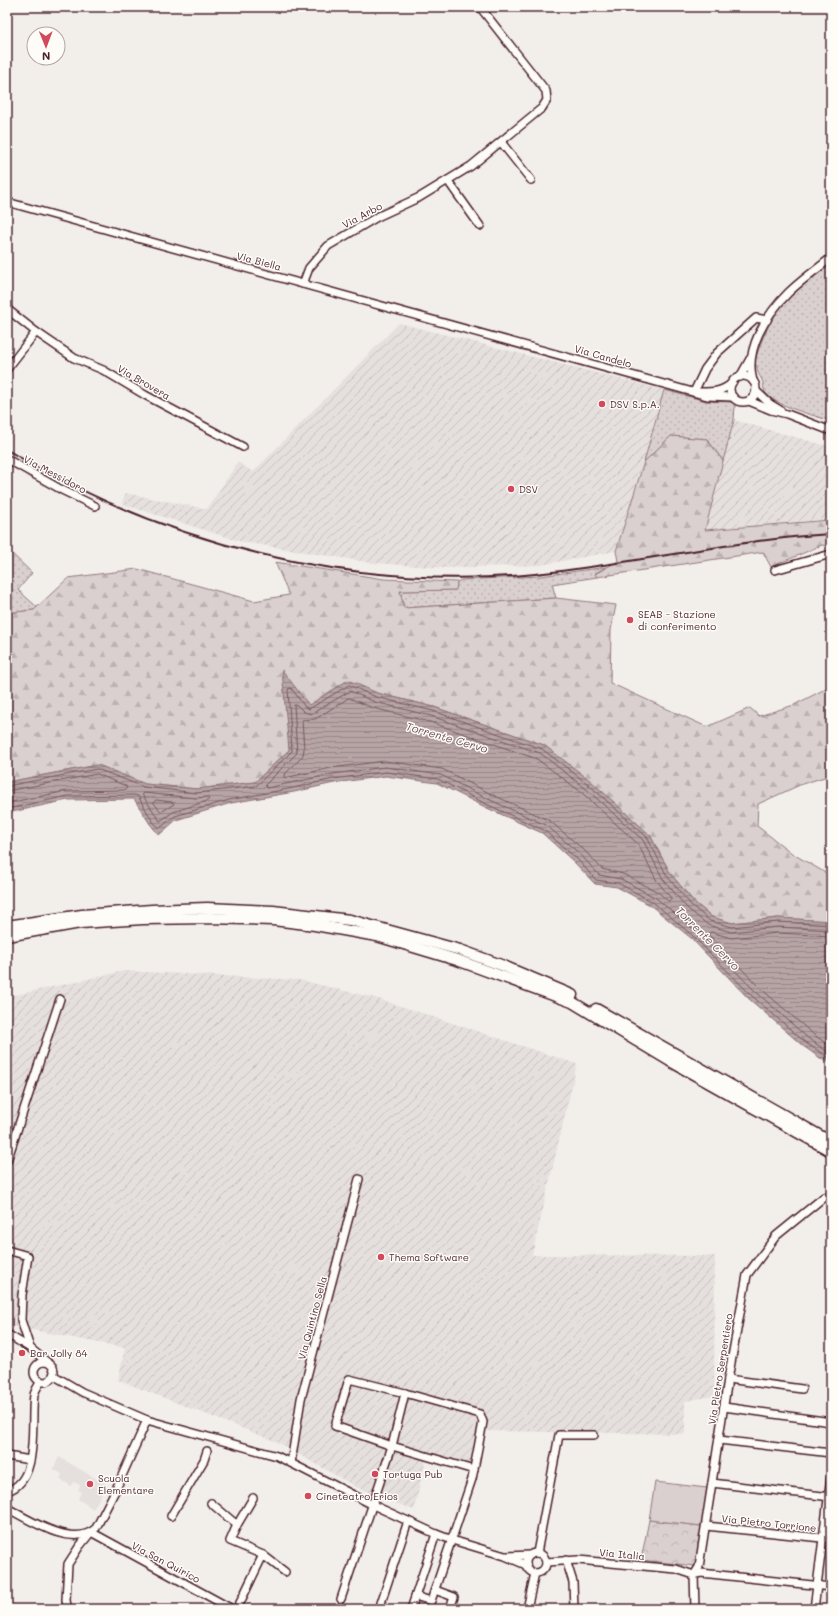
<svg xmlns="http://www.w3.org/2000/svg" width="838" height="1616" font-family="Mali,sans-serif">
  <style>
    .built { fill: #e5dfdd }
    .industrial { fill: url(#industrial-furrows) }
    .grass { fill: url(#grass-dots); stroke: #92787d }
    .forest { fill: url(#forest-firs); stroke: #92787d }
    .park { fill: url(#park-crowns); stroke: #92787d }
    .pitch { fill: #d9d0cf; stroke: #92787d }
    .water { fill: url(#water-rules); stroke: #8b6f75 }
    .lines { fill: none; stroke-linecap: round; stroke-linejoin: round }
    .shore { stroke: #76555c; stroke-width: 1 }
    .minor-casing { stroke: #4a1f2b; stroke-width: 10 }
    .highway-casing { stroke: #4a1f2b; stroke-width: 13 }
    .minor { stroke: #fdfcf7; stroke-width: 7 }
    .highway { stroke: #fdfcf7; stroke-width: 10 }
    .rail { stroke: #4a1f2b; stroke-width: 2 }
    .poi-dot { fill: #d1495b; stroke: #fdfcf7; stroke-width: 1.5 }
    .labels { text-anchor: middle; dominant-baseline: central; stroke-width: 3; stroke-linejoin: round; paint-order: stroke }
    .street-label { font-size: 10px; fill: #4a1f2b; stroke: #fdfcf7 }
    .poi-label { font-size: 10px; fill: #4a1f2b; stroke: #fdfcf7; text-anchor: start }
    .water-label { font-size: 11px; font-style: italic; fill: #704e56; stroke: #fdfcf7 }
  </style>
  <defs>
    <pattern id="industrial-furrows" width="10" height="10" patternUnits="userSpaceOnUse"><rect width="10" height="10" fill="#e5dfdd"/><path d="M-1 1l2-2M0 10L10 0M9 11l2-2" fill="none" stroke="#c6bfbe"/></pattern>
    <pattern id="grass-dots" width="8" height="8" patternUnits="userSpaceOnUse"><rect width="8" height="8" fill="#d9d0cf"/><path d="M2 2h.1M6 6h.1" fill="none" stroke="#bcb2b2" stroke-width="1.8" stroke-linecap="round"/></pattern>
    <pattern id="forest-firs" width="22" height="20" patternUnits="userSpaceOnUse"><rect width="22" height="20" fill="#d9d0cf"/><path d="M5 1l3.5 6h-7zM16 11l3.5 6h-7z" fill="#bcb2b2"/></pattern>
    <pattern id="park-crowns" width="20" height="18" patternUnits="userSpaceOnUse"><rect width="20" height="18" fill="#d9d0cf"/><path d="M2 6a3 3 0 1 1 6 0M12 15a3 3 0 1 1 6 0" fill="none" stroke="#bcb2b2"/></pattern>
    <pattern id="water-rules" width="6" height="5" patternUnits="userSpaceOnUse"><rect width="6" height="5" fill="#b7a5a6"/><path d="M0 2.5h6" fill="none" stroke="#978687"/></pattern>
  </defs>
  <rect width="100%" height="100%" fill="#f2efeb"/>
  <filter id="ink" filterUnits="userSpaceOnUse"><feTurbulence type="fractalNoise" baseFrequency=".025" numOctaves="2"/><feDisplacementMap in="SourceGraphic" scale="8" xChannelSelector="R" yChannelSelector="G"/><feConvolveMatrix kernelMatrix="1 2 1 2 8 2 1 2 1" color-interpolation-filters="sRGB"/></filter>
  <g filter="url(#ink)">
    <path class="built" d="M59,1457L107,1485L93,1509L78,1499L81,1492L78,1490L80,1485L73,1482L71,1486L60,1479L62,1474L53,1469Z"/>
    <g class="industrial">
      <path d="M399,323L664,390L644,462L616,551L541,565L444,568L373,563L242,542L122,504L125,493L207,509L238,462L253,472Z"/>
      <path d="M734,420L831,447V508L828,519L705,530Z"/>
      <path d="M124,971L300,980L379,999L577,1064L532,1255L715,1256L714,1396L685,1401V1434L487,1431L476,1471L426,1459L414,1510L358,1488L277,1442L118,1380L125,1348L7,1325V997Z"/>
    </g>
    <g class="grass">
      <path d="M827,266L831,270V421C816,416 772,405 765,392C763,389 764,384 762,380C759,374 757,373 757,366L754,364C761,339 772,314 791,296C802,285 815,276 827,266Z"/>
      <path d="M664,390L706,401L732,402L735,405L734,420L723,461L707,439L671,436L644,462Z"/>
      <path d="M7,549L32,573L18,590L37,607L34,610L7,613Z"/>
      <path d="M607,567L595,573L597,577L552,584L556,598L404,608L400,591L455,590L457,582L461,580L541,576Z"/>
    </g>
    <g class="forest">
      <path d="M671,436L707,439L723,461L705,530L831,520V547L822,545L771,567L763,552L597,577L595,574L618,561L616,551L644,462Z"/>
      <path d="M275,562L384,579L457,582L456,590L400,591L404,608L556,598L616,605L611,630L610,683L707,727L750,708L759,716L794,705L831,686V775L802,784L758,804L757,826L793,854L831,876V921L778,918L732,923L712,917L694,902L670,873L650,835L544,745L434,707L377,693L348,681L289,750L255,782L197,789L145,784L98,765L7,782V613L34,610L68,578L137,569L254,601L289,595Z"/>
    </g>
    <path class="park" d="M649,1520L702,1526L695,1566L641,1560Z"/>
    <path class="pitch" d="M655,1482L707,1488L702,1526L649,1520Z"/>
    <path class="water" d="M282,670L309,705L348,680L377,693L434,707L544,745L591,781L650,835L670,873L694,902L712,917L732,923L778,918L831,921V1063L823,1060L803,1046L748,998L691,938L650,905L617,887L595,884L574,862L542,833L485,807L437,783L386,776L334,783L294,792L231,803L176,820L159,835L150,824L134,799L68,800L7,813V782L98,765L145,784L197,789L255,782L289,750Z"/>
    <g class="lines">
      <g class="shore">
        <path d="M349,698L373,708L430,722L537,759L581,792L638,844L657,881L671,898V900L668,901L658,892L623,874L602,869L585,851L550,821L491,794L442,769L385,761L331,768L284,778V775L299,760L303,755L304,749L302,720L315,719Z"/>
        <path d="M7,786L97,769L144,787L197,793L256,786L292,751L288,689L291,688L305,707L309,709L349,685L376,697L433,711L542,749L588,784L647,837L667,876L691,905L710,921L732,927L778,922L831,925"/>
        <path d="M7,791L97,774L126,786L127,788L125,790L67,791L7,803"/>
        <path d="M143,793L196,798L207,797L209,799L207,801L173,812L160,821L143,796Z"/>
        <path d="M156,800L172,802L174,804L161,812L154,803Z"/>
        <path d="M7,809L68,796L134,795L138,796L153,822L160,828L175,816L229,800L293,788L333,779L386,772L438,779L486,804L544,830L577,859L596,880L618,883L653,902L693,936L751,995L806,1043L831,1059"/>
        <path d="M831,930L778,927L731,932L708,925L687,908L663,879L643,840L585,788L540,753L431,716L375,702L350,691L311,714L304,712L297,705H294L297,753L265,785L267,788L333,774L385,767L441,775L488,799L546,825L581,855L599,875L621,879L656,898L697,932L755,991L809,1039L831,1054"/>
        <path d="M831,936L778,933L731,938L711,932L708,934L759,987L813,1034L831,1047"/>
      </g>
      <defs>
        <g id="minor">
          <path d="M501,142L531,180"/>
          <path d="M448,181L480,226"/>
          <path d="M7,202L707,396L733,397"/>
          <path d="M303,284L309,268L328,246L377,217L420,197L471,166L542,108L547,100L546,91L480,7"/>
          <path d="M7,309L36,332L74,358L103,370L145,395L243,447"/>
          <path d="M7,369L36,332"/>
          <circle cx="743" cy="389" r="13"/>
          <path d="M740,377L750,359"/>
          <path d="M753,381C744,350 766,315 788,293C801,280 817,269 831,258"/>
          <path d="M756,391L770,404L780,410"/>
          <path d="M694,392L705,369L717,353L756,318L767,320"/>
          <path d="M701,392C713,392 722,392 732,383"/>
          <path d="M749,401L771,410L787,414L831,431"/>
          <path d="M7,459L62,490L95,506"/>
          <path d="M775,570L831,554"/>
          <path d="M7,1161L60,999"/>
          <path d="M7,1250L28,1256L22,1295L21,1320L30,1348"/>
          <path d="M7,1334L30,1348L47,1362"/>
          <circle cx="44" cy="1372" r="10"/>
          <path d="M53,1375L82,1392L147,1420L277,1456L373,1505L436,1534L452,1540L505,1556L526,1565"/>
          <path d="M728,1379L802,1389"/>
          <path d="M405,1393L349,1379L335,1426L392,1446L474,1470"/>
          <path d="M724,1407L831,1422"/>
          <path d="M719,1440L831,1453"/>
          <path d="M7,1456L30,1460"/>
          <path d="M291,1463L301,1399L359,1179"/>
          <path d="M712,1483L831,1497"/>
          <path d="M7,1491C41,1481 30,1422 34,1395C35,1390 38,1386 41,1381"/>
          <path d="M211,1503L237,1525L230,1541L263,1555L285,1572"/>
          <path d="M7,1508C29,1520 74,1549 96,1528L116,1489L147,1420"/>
          <path d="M171,1516L204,1460L207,1451"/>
          <path d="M237,1525L253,1498"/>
          <path d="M706,1526L831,1539"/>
          <circle cx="536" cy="1563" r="10"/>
          <path d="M537,1553L559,1435H594"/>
          <path d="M507,1556L530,1555"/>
          <path d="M566,1560L573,1582L574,1609"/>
          <path d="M546,1562L578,1560L676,1569L694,1575"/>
          <path d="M694,1575L699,1567L728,1379L747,1275L776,1236L824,1197"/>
          <path d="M694,1575L701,1573L831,1587"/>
          <path d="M694,1575L695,1609"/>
          <path d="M435,1590L454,1597L450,1609"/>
          <path d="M341,1599L392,1446L405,1393L480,1414L483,1422L472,1479L431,1601L415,1596"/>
          <path d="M70,1609L67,1606L66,1600L68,1564L79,1547L91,1532L232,1609"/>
          <path d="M237,1609L263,1555"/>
          <path d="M379,1609L408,1521"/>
          <path d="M411,1609L436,1534"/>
          <path d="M527,1609L535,1573"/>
          <path d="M814,1609L831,1476"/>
        </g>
        <g id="highway">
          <path d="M7,926L82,915L152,910L207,908L273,911L350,920L460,950L501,965L572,995"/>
          <path d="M7,936L80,923L143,919L210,918L273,920L315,925L377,936L457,960L572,1002L670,1061L831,1151"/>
          <path d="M596,1009L831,1142"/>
        </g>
      </defs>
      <use href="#minor" class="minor-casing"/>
      <use href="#highway" class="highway-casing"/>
      <use href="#minor" class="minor"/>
      <use href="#highway" class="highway"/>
      <path class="rail" d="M7,450C165,544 350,592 535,574C634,564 731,540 831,534"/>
    </g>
  </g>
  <g class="poi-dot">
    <circle cx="602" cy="404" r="4"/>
    <circle cx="511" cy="489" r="4"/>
    <circle cx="630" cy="620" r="4"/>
    <circle cx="381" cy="1257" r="4"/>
    <circle cx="22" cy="1353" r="4"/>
    <circle cx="375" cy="1474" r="4"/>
    <circle cx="90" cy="1484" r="4"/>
    <circle cx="308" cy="1496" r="4"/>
  </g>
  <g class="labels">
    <g class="street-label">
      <text transform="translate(362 215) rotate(-28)">Via Arbo</text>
      <text transform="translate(259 261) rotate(15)">Via Biella</text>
      <text transform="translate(603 356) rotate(16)">Via Candelo</text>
      <text transform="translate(144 382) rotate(30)">Via Brovera</text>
      <text transform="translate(55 474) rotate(28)">Via Messidoro</text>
      <text transform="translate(312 1318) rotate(-75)">Via Quintino Sella</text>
      <text transform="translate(720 1369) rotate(-81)">Via Pietro Serpentiero</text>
      <text transform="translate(769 1523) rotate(6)">Via Pietro Torrione</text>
      <text transform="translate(622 1554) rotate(5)">Via Italia</text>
      <text transform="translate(166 1562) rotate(28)">Via San Quirico</text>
    </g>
    <g class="poi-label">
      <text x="610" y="404">DSV S.p.A.</text>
      <text x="519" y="489">DSV</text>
      <text x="638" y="614">SEAB - Stazione<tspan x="638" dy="12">di conferimento</tspan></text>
      <text x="389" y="1257">Thema Software</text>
      <text x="30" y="1353">Bar Jolly 84</text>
      <text x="383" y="1474">Tortuga Pub</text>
      <text x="98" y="1478">Scuola<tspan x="98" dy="12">Elementare</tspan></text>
      <text x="316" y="1496">Cineteatro Erios</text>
    </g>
    <g class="water-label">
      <text transform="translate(447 737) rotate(16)">Torrente Cervo</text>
      <text transform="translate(708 938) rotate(45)">Torrente Cervo</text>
    </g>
  </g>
  <rect width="838" height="1616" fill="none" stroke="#fdfcf7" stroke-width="24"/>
  <rect x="12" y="12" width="814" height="1592" fill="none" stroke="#4a1f2b" stroke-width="1.5" filter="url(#ink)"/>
  <g transform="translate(46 46) rotate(179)"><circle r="19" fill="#fdfcf7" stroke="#b5a4a5"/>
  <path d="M0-3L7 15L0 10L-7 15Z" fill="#d1495b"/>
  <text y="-6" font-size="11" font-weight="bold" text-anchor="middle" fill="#4a1f2b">N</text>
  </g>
</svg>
